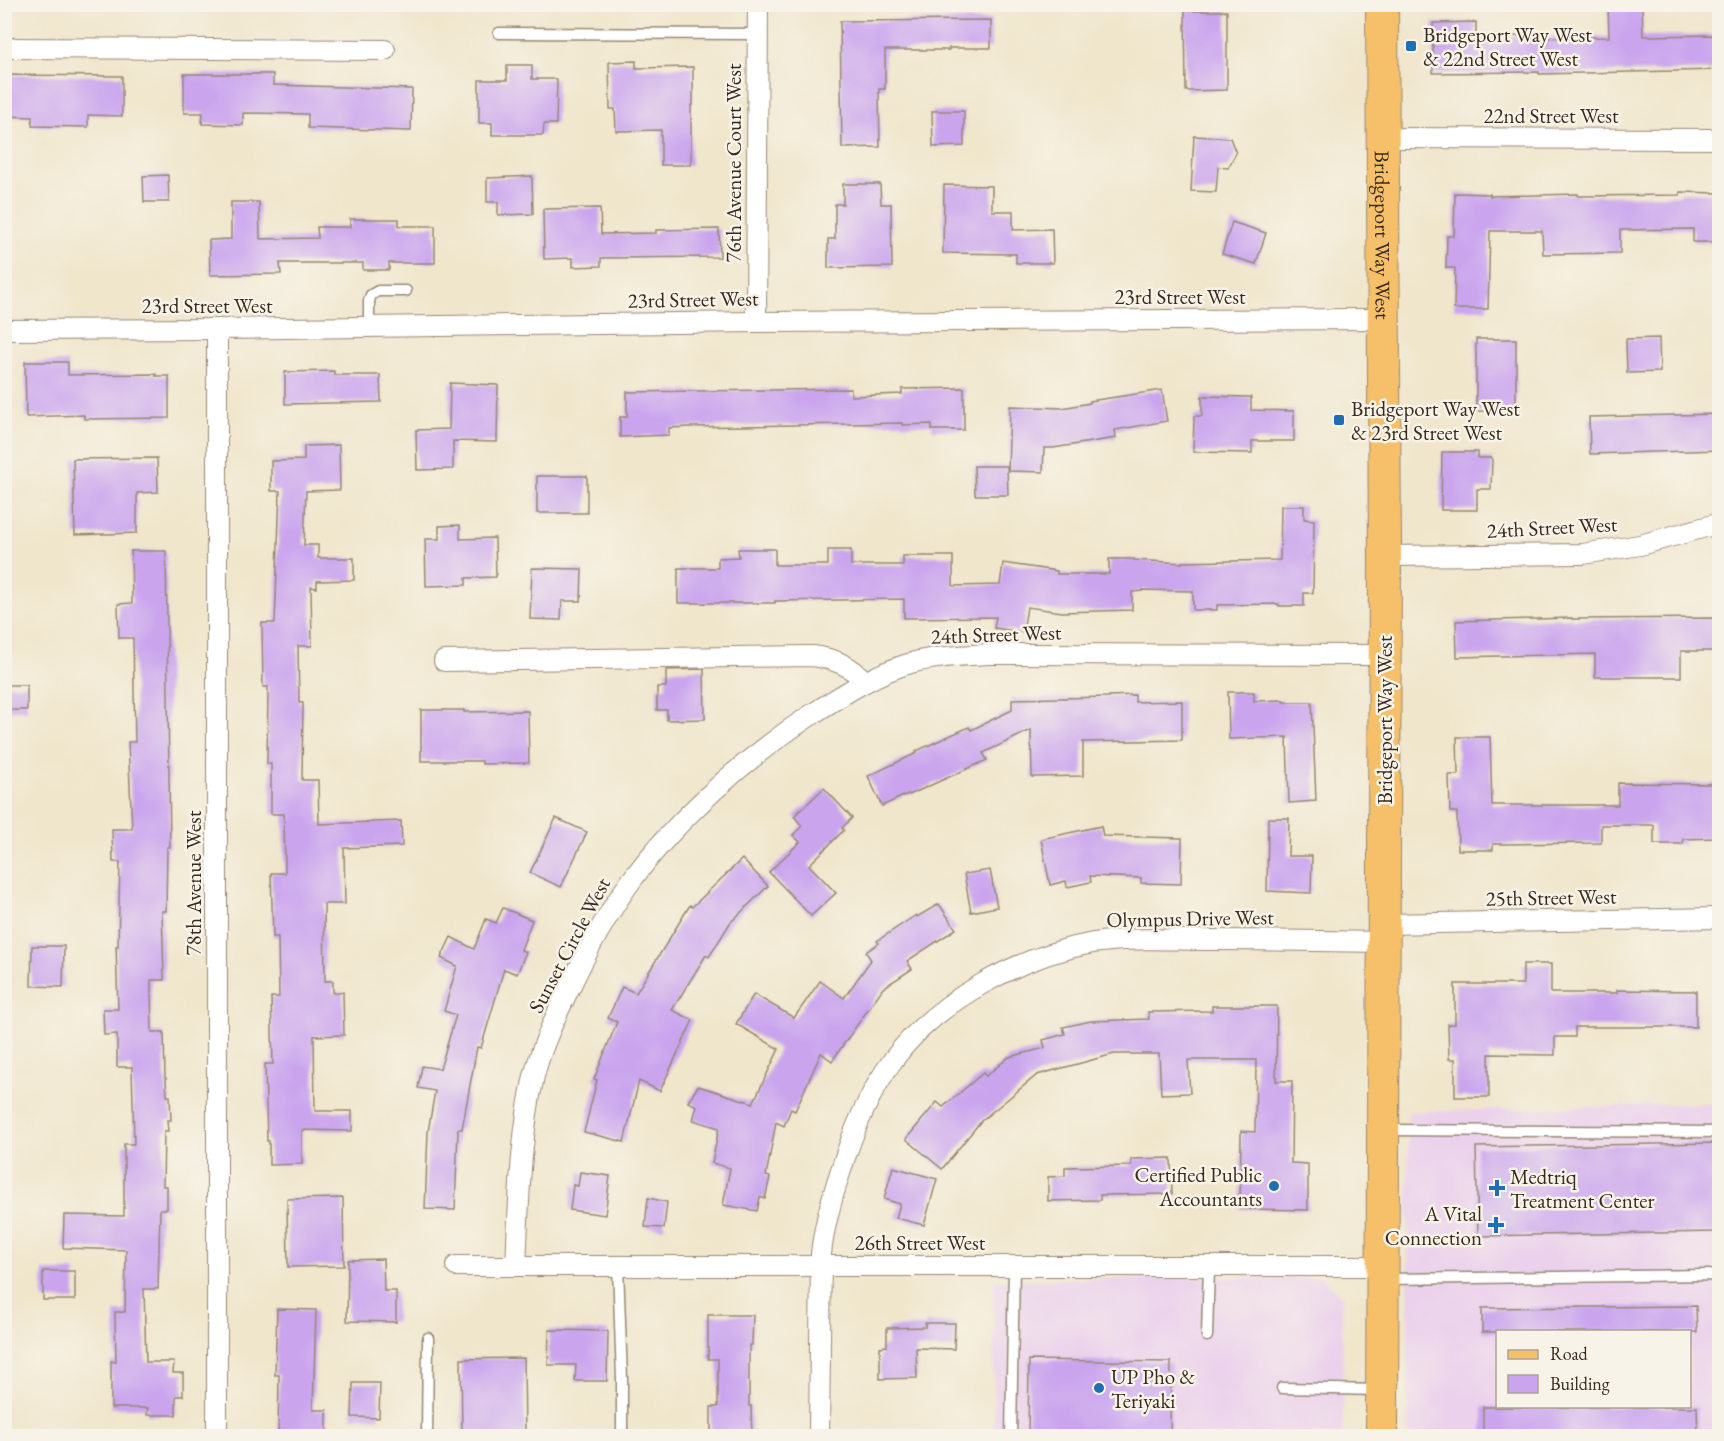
<svg xmlns="http://www.w3.org/2000/svg" width="1724" height="1441" font-family="'EB Garamond',serif">
  <style>
    .built { fill: #ebd1ec; fill-rule: evenodd }
    .building { fill: #caa5ee }
    .lines { fill: none; stroke-linecap: round; stroke-linejoin: round }
    .service-casing { stroke: #968875; stroke-width: 13 }
    .minor-casing { stroke: #968875; stroke-width: 22 }
    .primary-casing { stroke: #968875; stroke-width: 34 }
    .service { stroke: #fff; stroke-width: 10 }
    .minor { stroke: #fff; stroke-width: 20 }
    .primary { stroke: #f6c06b; stroke-width: 32 }
    .poi-dot { fill: #1f6fb2; stroke: #f7f3e8; stroke-width: 2 }
    .labels { text-anchor: middle; dominant-baseline: central; stroke-width: 5; stroke-linejoin: round; paint-order: stroke }
    .poi-label { font-size: 21px; fill: #3b2a1e; stroke: #f7f3e8; text-anchor: start }
    .street-label { font-size: 21px; fill: #3b2a1e; stroke: #f7f3e8 }
  </style>
  <rect width="100%" height="100%" fill="#f7f3e8"/>
  <filter id="ink" filterUnits="userSpaceOnUse"><feTurbulence type="fractalNoise" baseFrequency=".0167" numOctaves="2"/><feDisplacementMap in="SourceGraphic" scale="12" xChannelSelector="R" yChannelSelector="G"/><feConvolveMatrix kernelMatrix="1 2 1 2 8 2 1 2 1" color-interpolation-filters="sRGB"/></filter>
  <filter id="wash" filterUnits="userSpaceOnUse"><feTurbulence type="fractalNoise" baseFrequency=".008" numOctaves="4" result="noise"/><feDisplacementMap in="SourceGraphic" scale="24" xChannelSelector="R" yChannelSelector="G"/><feGaussianBlur stdDeviation="1.35" result="paint"/><feColorMatrix in="noise" values="0 0 0 0 0 0 0 0 0 0 0 0 0 0 0 0 0 1.4 0 .05"/><feComposite in="paint" operator="in"/></filter>
  <g filter="url(#wash)">
    <rect width="100%" height="100%" fill="#f0e6cc"/>
    <g class="built">
      <path d="M1719,1103V1436H1408V1112ZM1498,1332H1690V1406H1498Z"/>
      <path d="M1320,1277L1342,1297L1343,1436H994V1280Z"/>
    </g>
    <g id="blocks">
      <g class="building">
        <path d="M1608,4H1642L1643,36L1719,35V70L1539,74V72L1433,73V23L1476,22V36H1520V38L1609,37Z"/>
        <path d="M1185,11H1227V90L1186,91Z"/>
        <path d="M991,20V48H949V50H885V89H879L880,147L842,148L840,21Z"/>
        <path d="M636,61V68L693,67V105H691V165H661V130L616,131L615,109H610L609,62Z"/>
        <path d="M507,65H532V79H557L556,124H544L543,135H492V123H479V80H507Z"/>
        <path d="M184,74H273V85L412,89L411,131L308,128V114L243,113V125L202,124L203,113H184Z"/>
        <path d="M4,75L122,76V116L88,115V127L32,126V117L4,116Z"/>
        <path d="M932,111H964V146L933,147Z"/>
        <path d="M1194,136L1230,138L1236,153L1228,168L1218,167L1216,192L1191,191Z"/>
        <path d="M168,175L169,202H144L143,176Z"/>
        <path d="M532,176L533,214L498,215V202H487V178Z"/>
        <path d="M843,184H880L881,204H891L892,267L828,268V239H835V204H843Z"/>
        <path d="M944,185L992,186V211H1013V230L1052,229L1053,263H1016V254L943,253Z"/>
        <path d="M1680,192L1719,193V242H1693V229L1620,230V253L1543,254L1542,231H1490L1488,309H1454L1455,268H1446L1447,236H1454L1455,193L1490,194V196L1578,194V196L1680,195Z"/>
        <path d="M231,202H259L260,239L318,238L317,227H350V219H399V226H435V263H389V270H363V263H280L281,274L210,275L209,240L231,239Z"/>
        <path d="M600,208L601,234L656,233V230L719,229L720,257L601,258V266L573,267V258L544,259L543,209Z"/>
        <path d="M1232,222L1266,233L1256,264L1222,254Z"/>
        <path d="M1659,338L1660,372L1627,373L1626,339Z"/>
        <path d="M1476,339H1516V412L1476,411Z"/>
        <path d="M25,362H68V375L156,374V376H169V418L84,419V415L26,417Z"/>
        <path d="M334,371V375H380L381,402L285,404V372Z"/>
        <path d="M450,383L498,385L497,442L453,441V469L417,470L416,430L449,429Z"/>
        <path d="M964,388V430H932V424L902,425V423L690,427L669,428V435L620,437V417H627V392L851,389V396L902,394V389Z"/>
        <path d="M1162,390L1167,421L1115,430L1116,438L1053,448H1044L1043,472L1008,471L1010,406L1062,408L1090,403V401Z"/>
        <path d="M1202,396L1251,397V410L1294,411V441H1252V453L1193,452L1194,416H1202Z"/>
        <path d="M1719,414V450L1590,454L1589,417Z"/>
        <path d="M339,445L340,490L306,491L304,545H318V558H354V580L317,581V588L311,587L312,646H298L299,703H303L302,780H318L319,824L401,821L402,846L344,848L345,904H324L325,981H333V993L343,992L344,1035L314,1036L315,1111H352V1131L302,1130V1164L269,1165V1141H267L265,1064H273L271,997H279L278,937H273L271,873H285L284,814H271V764H267L268,687H263L262,623H275L280,491H271V461L304,460V446Z"/>
        <path d="M1442,452H1478V458H1492L1491,489H1477V510H1441Z"/>
        <path d="M157,458L158,492L137,493V533L75,535L73,459Z"/>
        <path d="M974,466H1007L1008,495H975Z"/>
        <rect x="537" y="476" width="50" height="37"/>
        <path d="M1281,506H1304V519L1314,520L1313,593H1304V606H1279V604L1217,605V610H1193V591L1142,590V591L1132,592V610L1062,612L1027,607L1023,632L994,628L996,617L904,618V599L775,601V603H678V568H718V558L739,557L738,549H775V565H828V550H851V565H903V556H953V586L1000,585L1003,563L1057,571V574H1109V559H1134V560L1182,563V562L1280,560Z"/>
        <path d="M460,525V539L495,538L496,577L466,578V585L426,586L425,539H439V526Z"/>
        <path d="M131,551H166L170,847H167L166,911H162L164,980H151V992L152,1032H164L165,1078H166L167,1096H170L171,1120H167L168,1131H164L163,1186H167V1209H160L158,1289H144L146,1362H174L173,1373H183V1396H176V1415H147L148,1408H111V1361L116,1362L115,1312H125L126,1250L63,1248L64,1215L124,1216V1144H134L132,1067H117V1034L104,1035L103,1009H118L116,946H118L120,862H113L112,829H132L128,742H135L133,638H119L118,604L132,603Z"/>
        <path d="M532,568L582,569L581,601H562L561,620L530,619Z"/>
        <path d="M1572,618V619L1719,618V651H1681V677H1595V654L1457,657L1456,621Z"/>
        <path d="M704,669L705,719L667,720V710H657V687H666V670Z"/>
        <rect x="4" y="685" width="23" height="25"/>
        <path d="M1228,692H1254V701L1283,700V702H1312L1316,801L1289,803L1287,737L1229,739Z"/>
        <path d="M1135,695V702L1182,701V740L1083,742V776L1032,777L1031,730L983,753L987,760L909,795L908,794L882,806L868,776L917,753L916,751L969,727L971,730L1012,710V699L1109,697V696Z"/>
        <path d="M421,710H464V712L528,711L529,763L482,764V761H421Z"/>
        <path d="M1457,737H1490L1492,805H1618V783L1719,784V838L1683,839V844H1654V825H1601V843L1493,844V850H1458L1457,812H1450L1449,775H1458Z"/>
        <path d="M824,788L852,818L842,828L844,830L809,865L836,893L811,916L769,872L800,842L793,835L802,826L794,816Z"/>
        <path d="M556,818L587,832L561,887L530,873Z"/>
        <path d="M1268,818H1289L1288,856H1312L1311,893L1267,891Z"/>
        <path d="M1101,826L1103,836L1182,838L1181,884L1141,883V878L1090,876L1091,882L1067,887L1066,881L1050,885L1041,839Z"/>
        <path d="M742,859L768,886L730,923L709,957L706,955L672,1010L693,1020L660,1091L639,1081L624,1142L584,1132L597,1080L594,1079L617,1022L608,1018L622,987L636,993L690,905L692,907Z"/>
        <path d="M990,870L997,907L971,912L964,874Z"/>
        <path d="M939,904L956,929L907,961L912,969L883,988L832,1061L821,1053L795,1111L791,1109L784,1126L776,1122L766,1176L770,1177L765,1199L760,1197L757,1211L723,1205L730,1168L712,1163L719,1128L693,1120L697,1106L688,1102L698,1086L753,1103L779,1049L736,1024L754,994L794,1018L820,981L844,998L871,960L866,952L879,943L877,941L916,915L917,917Z"/>
        <path d="M503,908L532,920L521,950L526,952L517,974L504,969L481,1048L477,1047L462,1129H458L455,1210L425,1209L428,1132L435,1091L418,1088L422,1066L440,1069L456,1015L444,1011L457,966L441,958L451,937L474,949L486,919L496,923Z"/>
        <path d="M32,946H64L63,987L31,986Z"/>
        <path d="M1523,964H1551V993H1617V990L1696,991V1027H1575V1037H1555V1055L1489,1054V1097H1455V1059H1449L1448,1024H1455V984H1523Z"/>
        <path d="M1212,1006H1277L1276,1081H1292L1291,1163L1308,1164V1210L1240,1209L1241,1131L1255,1132L1256,1060H1188L1190,1093L1161,1094L1159,1054H1114L1037,1075L981,1121L942,1169L906,1139L937,1102L943,1107L983,1073L986,1076L1009,1057L1045,1048L1043,1040L1065,1034L1063,1027L1091,1021L1149,1019L1148,1012L1212,1011Z"/>
        <path d="M1719,1143V1232L1478,1236L1476,1147Z"/>
        <path d="M1171,1158L1172,1194L1100,1195V1200L1048,1201V1177L1065,1176V1167L1131,1166V1159Z"/>
        <path d="M893,1167L937,1179L924,1225L896,1218L900,1204L884,1199Z"/>
        <path d="M580,1172L610,1176L605,1215L570,1210L573,1185L578,1186Z"/>
        <path d="M343,1198L344,1266L288,1267L287,1199Z"/>
        <path d="M648,1198L667,1202L664,1228L645,1227Z"/>
        <path d="M383,1259L384,1291H396V1322L347,1321L348,1260Z"/>
        <rect x="43" y="1271" width="32" height="29"/>
        <path d="M1696,1306L1697,1332H1482V1308Z"/>
        <path d="M277,1309L316,1310L313,1410H327V1437H278L279,1375H275Z"/>
        <path d="M708,1315H753L752,1345H749V1406H751L752,1437H711V1407H718V1359H708Z"/>
        <path d="M925,1323H955L954,1349L916,1348L917,1378L880,1379V1347L887,1346V1328L925,1327Z"/>
        <path d="M549,1330L608,1331L607,1381H575L576,1365H548Z"/>
        <path d="M524,1358L525,1437H462L461,1359Z"/>
        <path d="M1029,1360L1171,1362L1170,1437H1028Z"/>
        <path d="M353,1383H380L379,1418L352,1417Z"/>
        <path d="M1483,1407H1697L1698,1437H1483Z"/>
      </g>
    </g>
  </g>
  <g filter="url(#ink)">
    <use href="#blocks" fill-opacity="0" stroke="#968875" stroke-width="1.5"/>
    <g class="lines">
      <defs>
        <g id="service">
          <path d="M499,33L758,34"/>
          <path d="M369,327V301L371,295L378,291H406"/>
          <path d="M1387,1130L1720,1132"/>
          <path d="M618,1266L622,1379V1436"/>
          <path d="M1386,1279L1709,1275L1720,1278"/>
          <path d="M1207,1336L1209,1266"/>
          <path d="M1282,1388L1380,1390"/>
          <path d="M427,1436L428,1338"/>
          <path d="M1011,1436L1014,1266"/>
        </g>
        <g id="minor">
          <path d="M4,48L385,50"/>
          <path d="M1383,138L1720,139"/>
          <path d="M756,322L758,4"/>
          <path d="M4,330L217,329L756,322L1383,319"/>
          <path d="M1385,556L1583,554L1640,545L1720,523"/>
          <path d="M444,661L813,656C834,659 851,665 865,682"/>
          <path d="M1384,924L1720,918"/>
          <path d="M456,1266H1383"/>
          <path d="M516,1266C519,1202 520,1138 534,1076C541,1048 555,1017 568,991C586,953 606,915 631,881C678,817 748,756 814,713C845,693 876,673 911,663C936,656 962,656 988,654L1384,655"/>
          <path d="M217,1436V329"/>
          <path d="M819,1436L821,1254C824,1225 832,1197 841,1170C853,1131 869,1093 893,1060C938,999 1021,956 1093,943C1131,937 1169,940 1207,940C1266,940 1325,941 1384,942"/>
        </g>
        <g id="primary">
          <path id="s1" d="M1382,4L1385,556L1382,1436"/>
        </g>
      </defs>
      <use href="#service" class="service-casing"/>
      <use href="#minor" class="minor-casing"/>
      <use href="#primary" class="primary-casing"/>
      <use href="#service" class="service"/>
      <use href="#minor" class="minor"/>
      <use href="#primary" class="primary"/>
    </g>
  </g>
  <g class="poi-dot">
    <rect x="1405" y="40" width="12" height="12" rx="3"/>
    <rect x="1333" y="414" width="12" height="12" rx="3"/>
    <circle cx="1274" cy="1186" r="6"/>
    <path d="M1494 1179h6v6h6v6h-6v6h-6v-6h-6v-6h6z"/>
    <path d="M1493 1216h6v6h6v6h-6v6h-6v-6h-6v-6h6z"/>
    <circle cx="1099" cy="1388" r="6"/>
  </g>
  <g class="labels">
    <g class="poi-label">
      <text x="1423" y="34">Bridgeport Way West<tspan x="1423" dy="24">&amp; 22nd Street West</tspan></text>
      <text x="1351" y="408">Bridgeport Way West<tspan x="1351" dy="24">&amp; 23rd Street West</tspan></text>
      <text x="1262" y="1174" text-anchor="end">Certified Public<tspan x="1262" dy="24">Accountants</tspan></text>
      <text x="1510" y="1176">Medtriq<tspan x="1510" dy="24">Treatment Center</tspan></text>
      <text x="1482" y="1213" text-anchor="end">A Vital<tspan x="1482" dy="24">Connection</tspan></text>
      <text x="1111" y="1376">UP Pho &amp;<tspan x="1111" dy="24">Teriyaki</tspan></text>
    </g>
    <g class="street-label">
      <text x="1551" y="115">22nd Street West</text>
      <text transform="translate(733 163) rotate(-90)">76th Avenue Court West</text>
      <text stroke="none"><textPath href="#s1" startOffset="231">Bridgeport Way West</textPath></text>
      <text x="1180" y="296">23rd Street West</text>
      <text transform="translate(693 299) rotate(-1)">23rd Street West</text>
      <text x="207" y="305">23rd Street West</text>
      <text transform="translate(1552 527) rotate(-3)">24th Street West</text>
      <text transform="translate(996 634) rotate(-2)">24th Street West</text>
      <text transform="translate(1384 720) rotate(-90)">Bridgeport Way West</text>
      <text transform="translate(193 883) rotate(-90)">78th Avenue West</text>
      <text transform="translate(1551 897) rotate(-1)">25th Street West</text>
      <text transform="translate(1190 918) rotate(-1)">Olympus Drive West</text>
      <text transform="translate(569 945) rotate(-62)">Sunset Circle West</text>
      <text x="920" y="1242">26th Street West</text>
    </g>
  </g>
  <rect width="1724" height="1441" fill="none" stroke="#f7f3e8" stroke-width="24"/>
  <rect x="1496" y="1330" width="195" height="78" fill="#f7f3e8" stroke="#aca397" stroke-width="1.5"/>
  <rect x="1508" y="1350" width="30" height="9" fill="#f6c06b" stroke="#aca397" stroke-width="1.5"/>
  <text x="1550" y="1360" font-size="18" fill="#3b2a1e">Road</text>
  <rect x="1508" y="1375" width="30" height="18" fill="#caa5ee" stroke="#aca397" stroke-width="1.5"/>
  <text x="1550" y="1390" font-size="18" fill="#3b2a1e">Building</text>
</svg>
